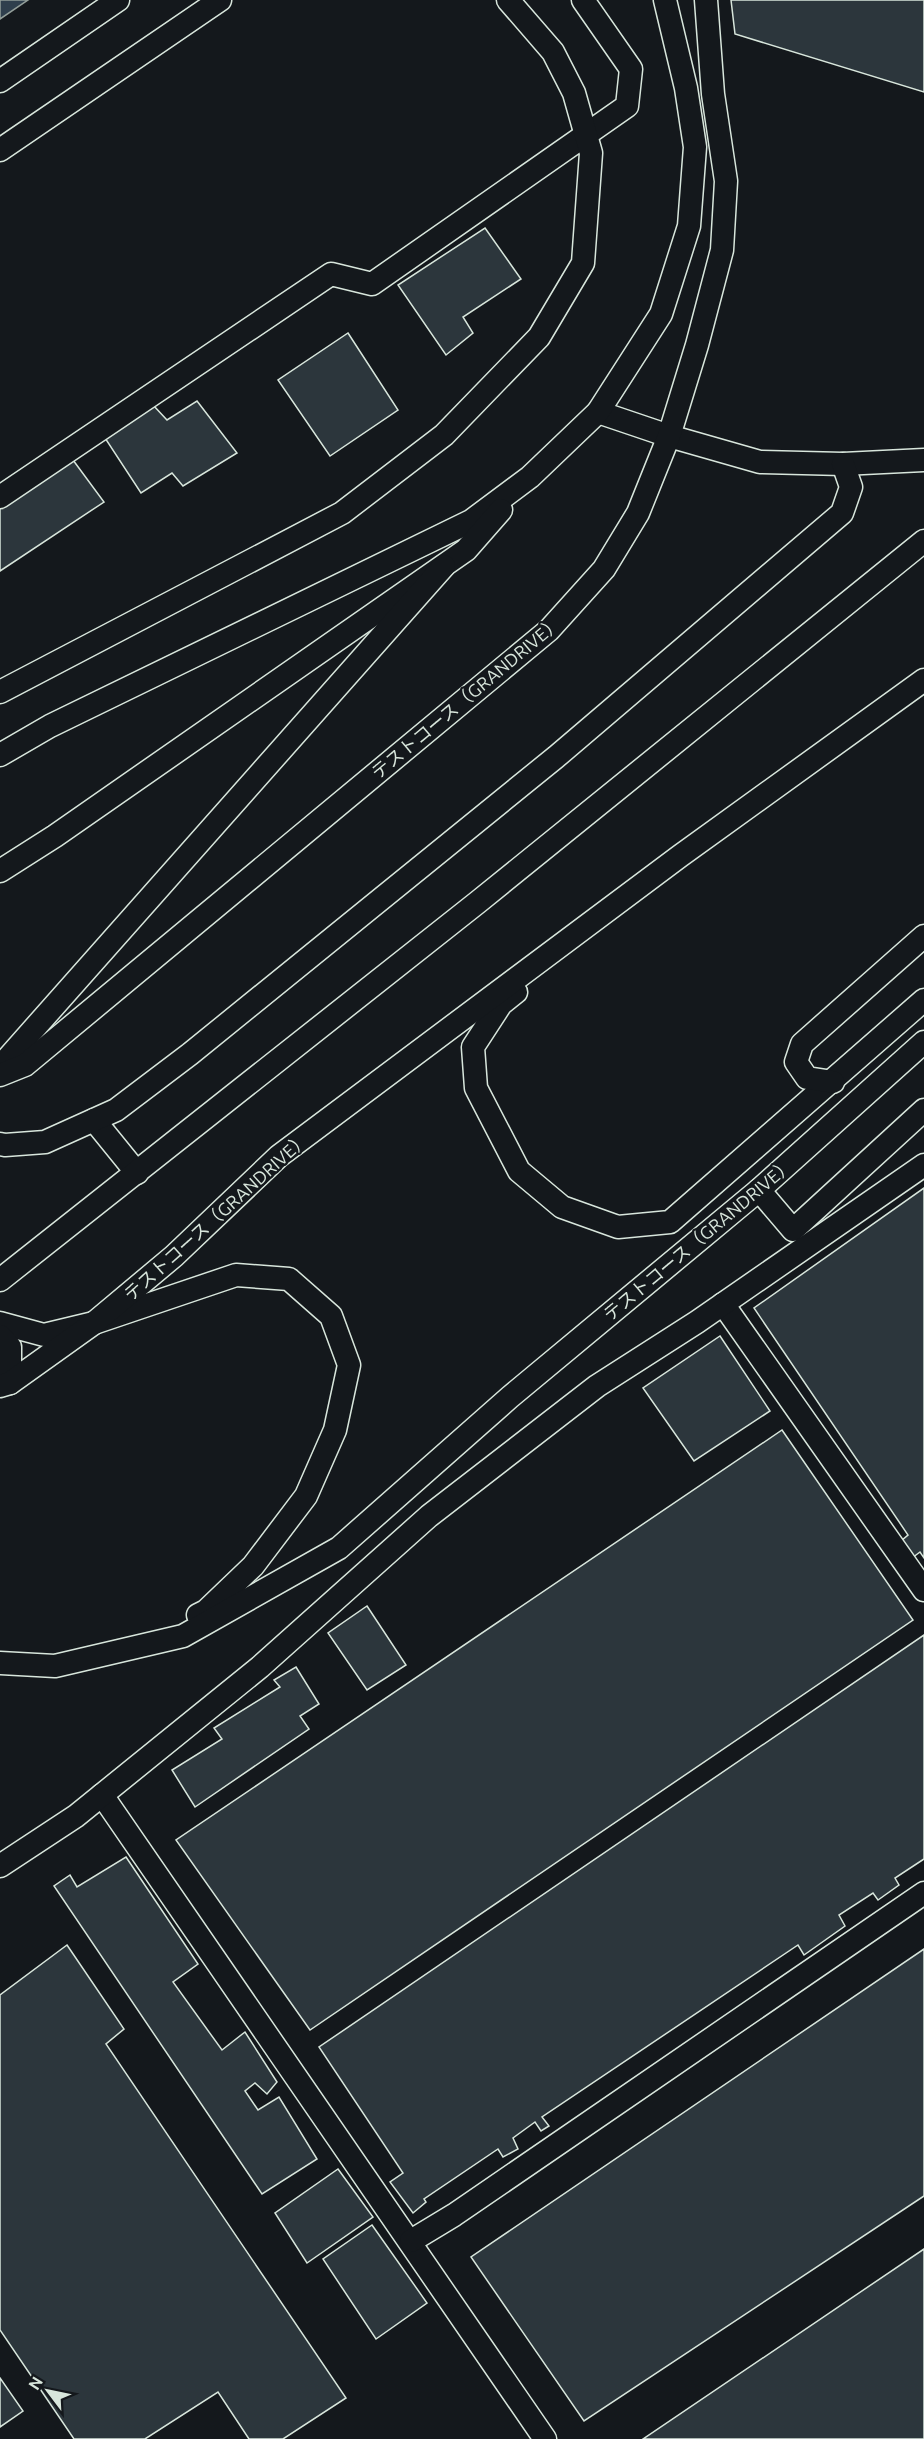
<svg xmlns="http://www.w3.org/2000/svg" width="924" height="2439" font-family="Ubuntu,'Noto Sans JP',sans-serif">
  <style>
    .water { fill: #2f3f4d; stroke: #939e99; stroke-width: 1.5 }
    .building { fill: #2c363c; stroke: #d8e6dc; stroke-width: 1.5 }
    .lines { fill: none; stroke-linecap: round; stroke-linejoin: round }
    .minor-casing { stroke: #d8e6dc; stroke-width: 25 }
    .minor { stroke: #14181c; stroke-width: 22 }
    .labels { text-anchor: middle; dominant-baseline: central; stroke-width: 4.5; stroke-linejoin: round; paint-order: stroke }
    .street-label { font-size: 18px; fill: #d8e6dc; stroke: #14181c }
  </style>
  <rect width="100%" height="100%" fill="#14181c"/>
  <path class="water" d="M0,0H28L0,19Z"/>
  <g class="building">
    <path d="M731,0H924V92L735,34Z"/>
    <path d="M485,228L521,279L463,317L473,333L446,355L398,285Z"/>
    <path d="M348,333L398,410L330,456L278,380Z"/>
    <path d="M197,401L237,453L183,486L172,473L141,493L105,438L153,405L167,420Z"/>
    <path d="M73,460L104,502L0,571V509Z"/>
    <path d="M924,1188V1558L920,1552L912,1558L901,1541L908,1535L754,1308Z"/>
    <path d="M720,1336L770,1411L694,1461L643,1388Z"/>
    <path d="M782,1430L913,1620L310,2030L176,1840Z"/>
    <path d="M367,1606L406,1665L367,1690L328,1633Z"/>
    <path d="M924,1635V1859L895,1878L899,1885L878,1900L873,1893L839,1915L845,1926L804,1955L798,1945L542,2117L549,2126L541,2131L535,2122L513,2138L518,2149L503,2157L498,2149L424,2199L426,2202L413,2213L390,2182L403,2173L319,2047Z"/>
    <path d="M296,1667L319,1704L300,1716L309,1729L195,1807L172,1770L222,1739L214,1728L280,1687L274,1680Z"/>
    <path d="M126,1857L198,1964L173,1982L222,2050L245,2032L277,2082L267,2094L255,2083L245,2091L258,2110L279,2097L317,2159L262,2194L54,1886L70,1875L77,1887Z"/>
    <path d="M67,1945L124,2029L106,2044L346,2398L283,2439H249L218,2392L145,2439H74L0,2330V1995Z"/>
    <path d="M924,1949V2196L584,2421L471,2257Z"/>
    <path d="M338,2169L373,2217L307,2263L275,2213Z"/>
    <path d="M372,2225L427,2303L376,2339L323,2259Z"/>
    <path d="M924,2249V2439H643Z"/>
    <path d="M0,2378L23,2411L0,2427Z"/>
  </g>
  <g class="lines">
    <defs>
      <g id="minor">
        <path d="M0,81L118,0"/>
        <path d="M0,150L220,0"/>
        <path d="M598,412L669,436L760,462L843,464L924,460"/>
        <path d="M0,497L331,274L372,284L627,106L631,69L583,0"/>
        <path d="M0,692L342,513L444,435L539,337L583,263L591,153L574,93L553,52L508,0"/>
        <path d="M0,755L50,726L471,521L530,477L598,412L661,314L689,226L695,147L686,88L665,0"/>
        <path d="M0,871L55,836L466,550L501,510"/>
        <path d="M516,992L501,1004L473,1047L476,1088L519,1171L562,1207L618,1227L670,1222L924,1000"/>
        <path d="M0,1067L444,566"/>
        <path d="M0,1075L25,1065L549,630L604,569L638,513L669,436L697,345L722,250L726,181L713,94L706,0"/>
        <path d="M833,1082L807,1078L796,1062L802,1044L924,936"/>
        <path d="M94,1120L137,1173"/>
        <path d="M0,1144L5,1145L45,1142L116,1110L190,1054L556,757L842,513L851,487L843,464"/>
        <path d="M759,1190L793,1230L924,1110"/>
        <path d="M0,1280L478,902L924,541"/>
        <path d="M723,1304L924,1590"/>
        <path d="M0,1323L44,1335L94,1323L236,1275L289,1279L331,1316L349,1365L335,1430L306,1496L253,1566L206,1611L198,1615"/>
        <path d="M0,1336L10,1347V1383H0"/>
        <path d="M0,1386L10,1383L94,1323L174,1256L279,1156L680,856L924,680"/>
        <path d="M0,1663L55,1666L183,1636L339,1548L510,1397L759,1190L924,1042"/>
        <path d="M102,1795L545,2439"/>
        <path d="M0,1866L76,1816L260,1667L429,1516L597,1386L697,1322L924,1165"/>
        <path d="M411,2241L454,2215L924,1893"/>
      </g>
    </defs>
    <use href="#minor" class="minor-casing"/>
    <use href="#minor" class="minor"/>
  </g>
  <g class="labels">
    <g class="street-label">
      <text transform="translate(466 697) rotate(-40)">テストコース（GRANDRIVE）</text>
      <text transform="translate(216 1216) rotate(-42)">テストコース（GRANDRIVE）</text>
      <text transform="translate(698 1239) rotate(-40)">テストコース（GRANDRIVE）</text>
    </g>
  </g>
  <g transform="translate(48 2391) rotate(302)" stroke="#14181c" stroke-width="4.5" paint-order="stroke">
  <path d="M0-4.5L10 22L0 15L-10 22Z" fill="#d8e6dc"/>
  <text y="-9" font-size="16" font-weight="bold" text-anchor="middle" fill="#d8e6dc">N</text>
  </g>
</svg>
